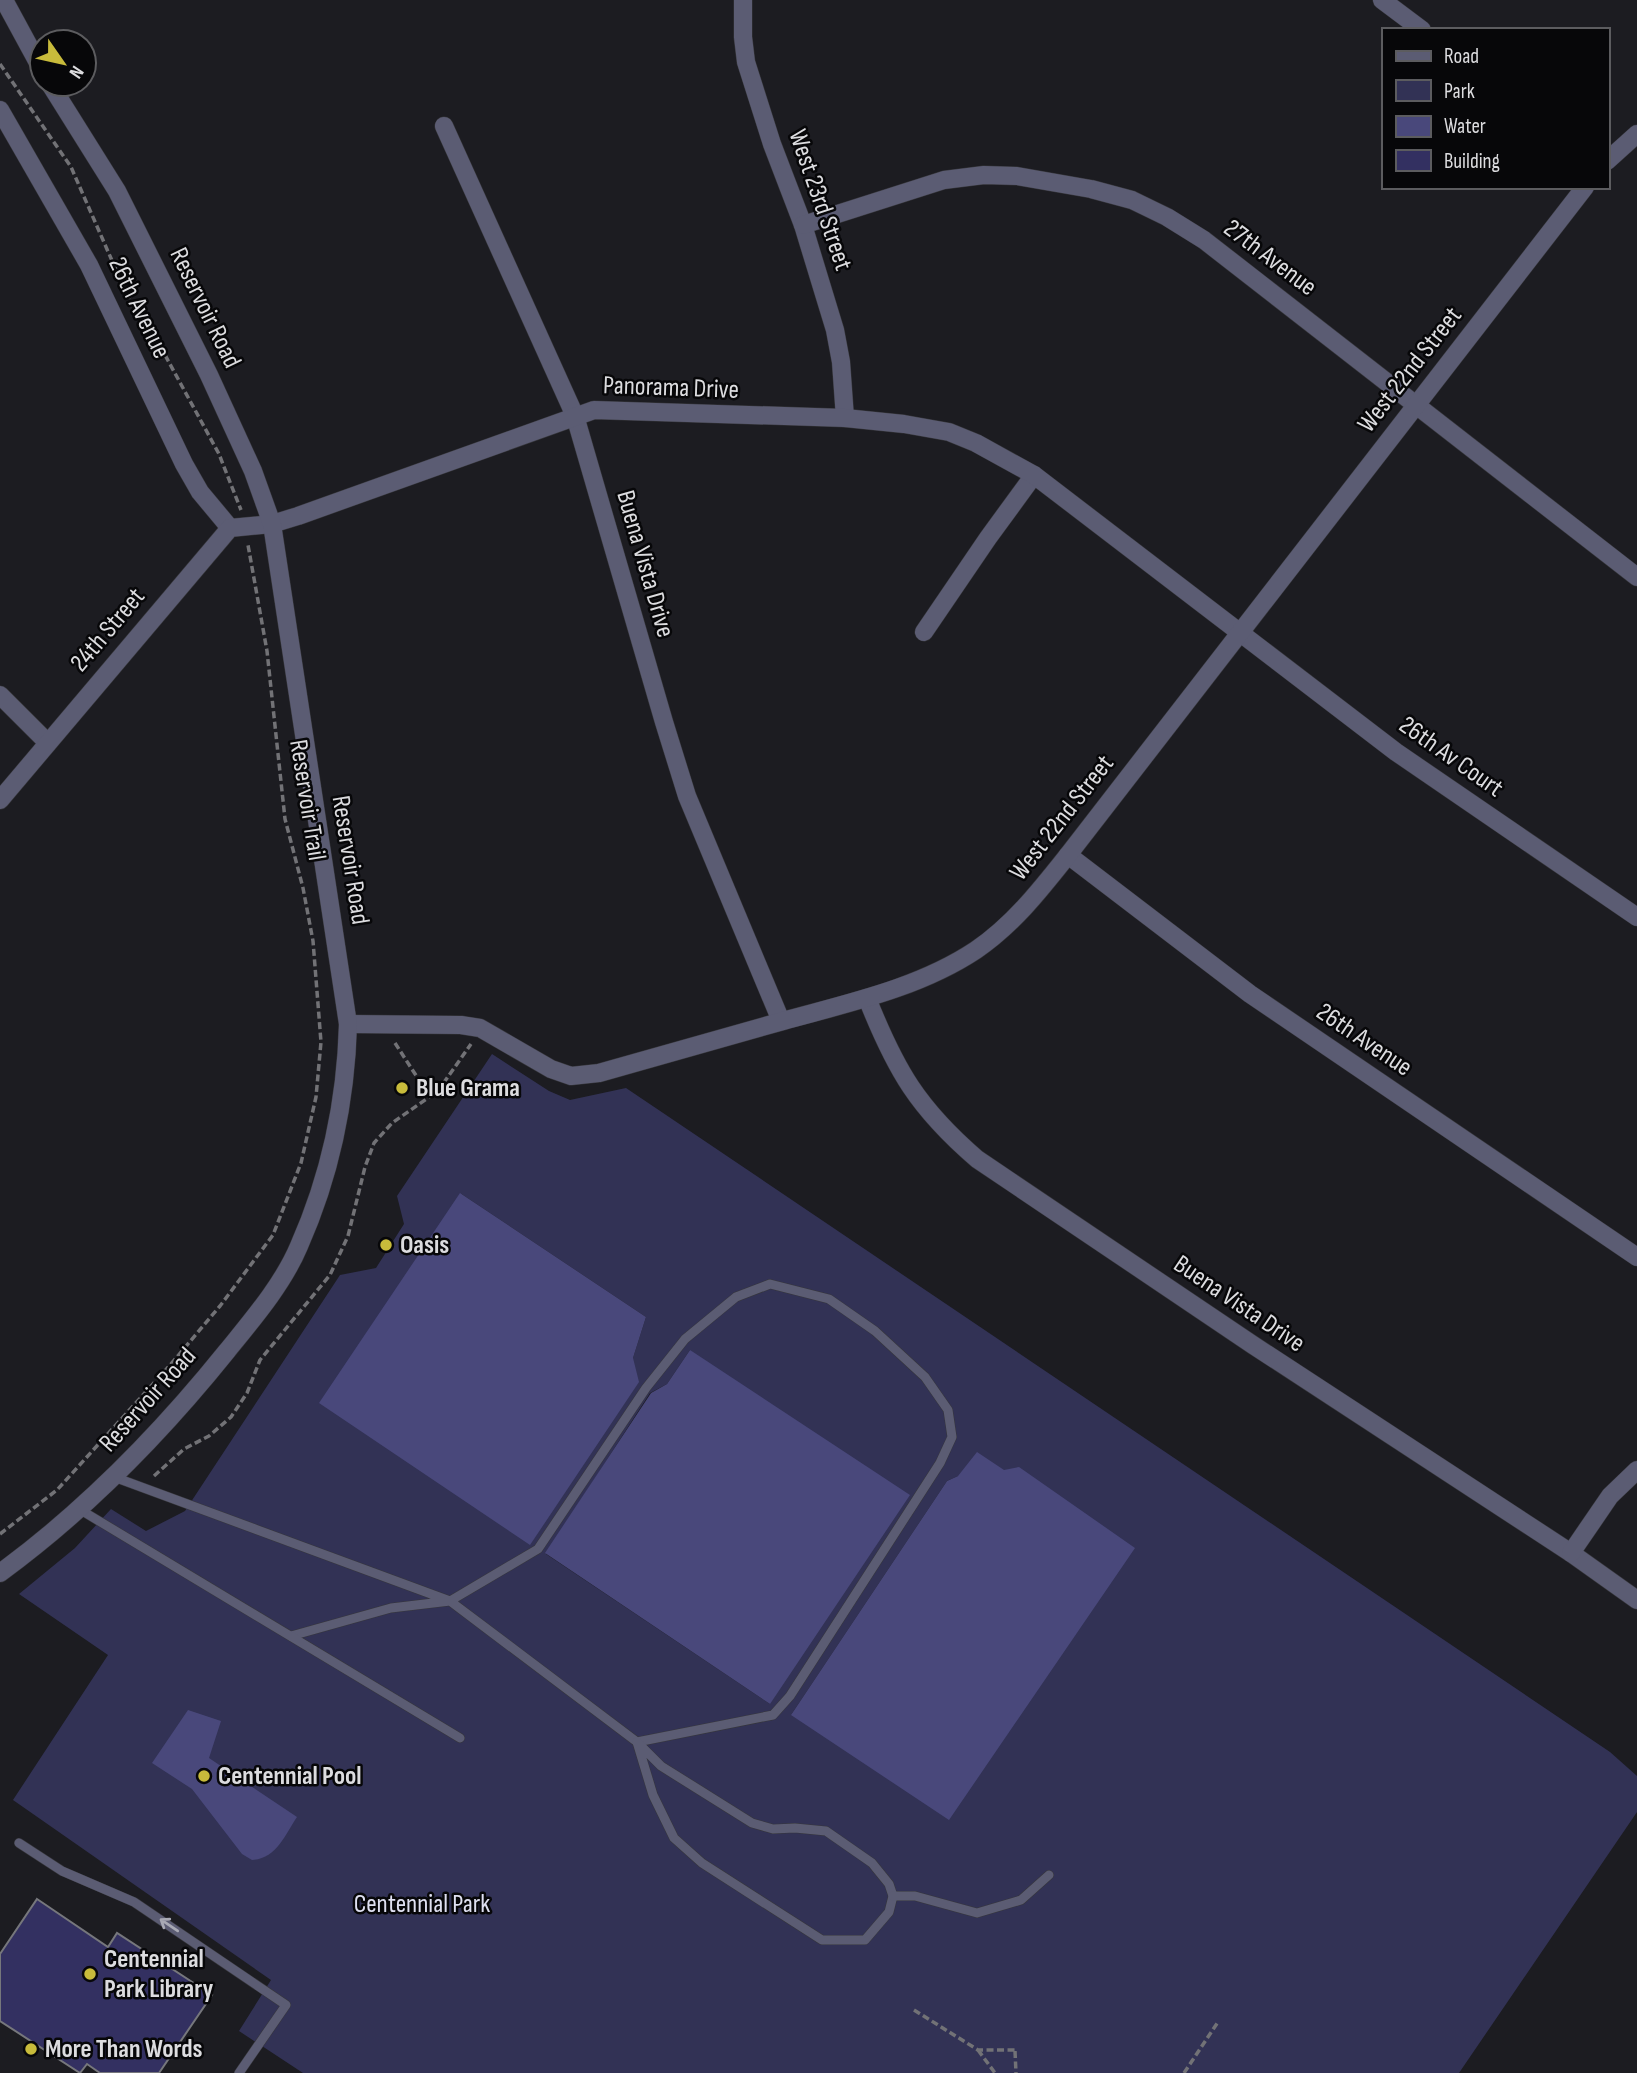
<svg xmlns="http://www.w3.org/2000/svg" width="1637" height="2073" font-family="'Sofia Sans Condensed',sans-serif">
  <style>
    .green { fill: #323255; fill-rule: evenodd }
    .water { fill: #49487b }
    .building { fill: #333061; stroke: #76777c; stroke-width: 2 }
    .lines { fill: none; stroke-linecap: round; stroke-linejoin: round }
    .service-casing { stroke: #37373c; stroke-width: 10 }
    .minor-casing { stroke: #37373c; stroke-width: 19 }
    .tertiary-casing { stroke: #37373c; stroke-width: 19 }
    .path { stroke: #727276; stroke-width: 3.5; stroke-dasharray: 7 3.5; stroke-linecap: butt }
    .service { stroke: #5b5c73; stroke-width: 9 }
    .minor { stroke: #5b5c73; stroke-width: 18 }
    .tertiary { stroke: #5b5c73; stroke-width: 18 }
    .oneway { stroke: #a8a9b4 }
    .poi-dot { fill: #c8bb3b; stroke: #070709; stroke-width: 2.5 }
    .labels { text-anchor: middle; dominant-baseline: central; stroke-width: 5; stroke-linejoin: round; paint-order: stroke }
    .street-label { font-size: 26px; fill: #dcdcdf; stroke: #070709 }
    .poi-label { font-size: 26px; font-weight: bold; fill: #dcdcdf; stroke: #070709; text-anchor: start }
    .park-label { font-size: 26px; fill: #dfe0f1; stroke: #070709 }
  </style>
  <rect width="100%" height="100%" fill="#1c1c21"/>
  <path class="green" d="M492,1054L549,1091L570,1100L626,1088L1610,1752L1637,1776V1812L1459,2073H303L239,2031L271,1980L13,1800L108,1655L19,1594L75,1548L111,1509L146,1531L185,1511L340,1275L376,1268L404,1224L397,1196ZM460,1193L646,1317L633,1358ZM690,1350L770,1704L546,1554L650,1393L667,1384ZM1004,1470L791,1715L947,1481L958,1476Z"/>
  <g class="water">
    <path d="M460,1193L646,1317L633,1358L639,1382L530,1545L319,1403Z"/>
    <path d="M690,1350L910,1495L770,1704L545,1553L651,1393L667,1384Z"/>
    <path d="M977,1452L1004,1470L1019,1467L1135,1548L949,1820L791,1715L947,1481L958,1476Z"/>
    <path d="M188,1710L221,1721L209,1758L297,1817C285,1835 276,1859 252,1860L242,1854L192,1789L152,1763Z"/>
  </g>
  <path class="building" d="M37,1899L108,1947L117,1933L212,1995L159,2073H100L87,2064L80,2073L0,2021V1954Z"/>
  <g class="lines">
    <defs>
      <g id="service">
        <path d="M114,1477L450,1601L637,1742L773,1715L790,1696L940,1463L952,1437L948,1410L925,1377L875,1331L829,1299L770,1284L736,1297L685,1339L646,1388L538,1549L450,1601L391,1608L291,1636"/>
        <path d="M79,1509L460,1738"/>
        <path d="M637,1742L661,1766L752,1823L773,1829L795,1828L826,1831L872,1863L889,1884L893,1896L889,1912L865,1940H822L702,1863L674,1838L653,1795Z"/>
        <path d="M19,1843L62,1871L134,1902L286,2005L239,2073"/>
        <path d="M893,1896H915L977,1913L1021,1900L1049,1875"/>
      </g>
      <g id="minor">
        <path d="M743,0V37L746,62L772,144L803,225L835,330L841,362L845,418"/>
        <path d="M1382,0L1422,30"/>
        <path d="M0,110L89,265L184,464L200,492L230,528"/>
        <path d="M444,126L575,416L664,722L687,796L781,1021"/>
        <path d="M803,225L944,180L984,175L1017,176L1091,189L1132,200L1167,217L1204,240L1637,577"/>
        <path d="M924,632L988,538L1034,475"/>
        <path d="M0,695L48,743"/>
        <path d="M0,800L230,528L272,524L298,516L594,410L845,418L904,424L949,432L976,443L1034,475L1396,752L1637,917"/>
        <path d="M1068,855L1250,994L1637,1257"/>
        <path d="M867,998C896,1071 918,1108 977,1159L1253,1345L1571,1553L1637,1600"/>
        <path d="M1571,1553L1610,1496L1637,1470"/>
      </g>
      <g id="tertiary">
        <path d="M4,0L42,70"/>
        <path d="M1607,161L1637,134"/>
        <path d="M348,1024L461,1025L480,1028L551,1069L571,1076L599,1073C660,1056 721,1038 783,1021C848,1003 919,988 976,950C1013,925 1041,889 1068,855L1585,187"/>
        <path d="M0,1573C86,1510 161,1433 227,1351C253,1319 283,1284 299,1246C330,1176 346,1100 348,1024L272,524L253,471L209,375L117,191L50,84"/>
      </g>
    </defs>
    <use href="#service" class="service-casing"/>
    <use href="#minor" class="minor-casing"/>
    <use href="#tertiary" class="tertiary-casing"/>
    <g class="path">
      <path d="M0,64L71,167L124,288L159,344L219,454L241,510"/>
      <path d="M395,1043L430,1097"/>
      <path d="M154,1476L184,1449L209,1436L231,1417L247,1393L260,1360L330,1275L348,1236L365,1167L374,1143L392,1123L438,1091L471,1044"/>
      <path d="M0,1534L57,1490L171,1364L220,1306L273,1235L301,1163L316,1097L321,1042L313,941L303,888L285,819L267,651L248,545"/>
      <path d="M914,2010L978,2050H1018"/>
      <path d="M978,2050L995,2073"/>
      <path d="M1015,2051L1016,2073"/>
      <path d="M1184,2073L1218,2022"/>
    </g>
    <use href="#service" class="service"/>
    <use href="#minor" class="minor"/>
    <use href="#tertiary" class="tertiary"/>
  </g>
  <defs><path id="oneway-shaft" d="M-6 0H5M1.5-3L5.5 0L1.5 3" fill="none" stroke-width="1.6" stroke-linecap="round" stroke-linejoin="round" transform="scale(1.75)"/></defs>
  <use class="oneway" href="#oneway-shaft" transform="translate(169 1925) rotate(-146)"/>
  <g class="poi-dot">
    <circle cx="402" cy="1088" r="7"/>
    <circle cx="386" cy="1245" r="7"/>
    <circle cx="204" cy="1776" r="7"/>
    <circle cx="90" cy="1974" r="7"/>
    <circle cx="31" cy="2049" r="7"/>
  </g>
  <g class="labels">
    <g class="street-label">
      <text transform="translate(820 200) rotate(71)">West 23rd Street</text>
      <text transform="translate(1270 258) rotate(37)">27th Avenue</text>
      <text transform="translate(139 308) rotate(64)">26th Avenue</text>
      <text transform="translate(205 308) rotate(64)">Reservoir Road</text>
      <text transform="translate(1410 370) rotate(-52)">West 22nd Street</text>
      <text transform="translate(671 388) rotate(2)">Panorama Drive</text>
      <text transform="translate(645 564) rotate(74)">Buena Vista Drive</text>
      <text transform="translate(108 630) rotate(-50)">24th Street</text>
      <text transform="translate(1451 757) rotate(35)">26th Av Court</text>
      <text transform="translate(307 800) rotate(81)">Reservoir Trail</text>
      <text transform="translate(1062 818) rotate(-52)">West 22nd Street</text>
      <text transform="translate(350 860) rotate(81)">Reservoir Road</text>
      <text transform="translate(1364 1040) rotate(34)">26th Avenue</text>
      <text transform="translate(1239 1304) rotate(34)">Buena Vista Drive</text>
      <text transform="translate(148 1400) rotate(-48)">Reservoir Road</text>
    </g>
    <g class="poi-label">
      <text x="416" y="1088">Blue Grama</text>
      <text x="400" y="1245">Oasis</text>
      <text x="218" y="1776">Centennial Pool</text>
      <text x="104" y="1959">Centennial<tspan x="104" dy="30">Park Library</tspan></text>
      <text x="45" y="2049">More Than Words</text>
    </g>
    <g class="park-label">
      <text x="422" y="1904">Centennial Park</text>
    </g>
  </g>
  <rect x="1382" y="28" width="228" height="161" fill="#070709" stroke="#5c5c5f" stroke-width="2"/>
  <rect x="1396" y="51" width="35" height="10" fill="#5b5c73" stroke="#5c5c5f" stroke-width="2"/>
  <text x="1444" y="63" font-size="21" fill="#dcdcdf">Road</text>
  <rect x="1396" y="80" width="35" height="21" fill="#323255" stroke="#5c5c5f" stroke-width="2"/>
  <text x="1444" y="98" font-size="21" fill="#dcdcdf">Park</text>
  <rect x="1396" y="116" width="35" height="21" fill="#49487b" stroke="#5c5c5f" stroke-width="2"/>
  <text x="1444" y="133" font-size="21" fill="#dcdcdf">Water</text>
  <rect x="1396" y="150" width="35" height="21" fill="#333061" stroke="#5c5c5f" stroke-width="2"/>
  <text x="1444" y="168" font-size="21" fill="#dcdcdf">Building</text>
  <g transform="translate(63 63) rotate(124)"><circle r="33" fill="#070709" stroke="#5c5c5f" stroke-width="2"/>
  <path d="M0-5L12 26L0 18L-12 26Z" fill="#c8bb3b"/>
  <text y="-10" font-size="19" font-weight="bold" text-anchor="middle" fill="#dcdcdf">N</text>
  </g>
</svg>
